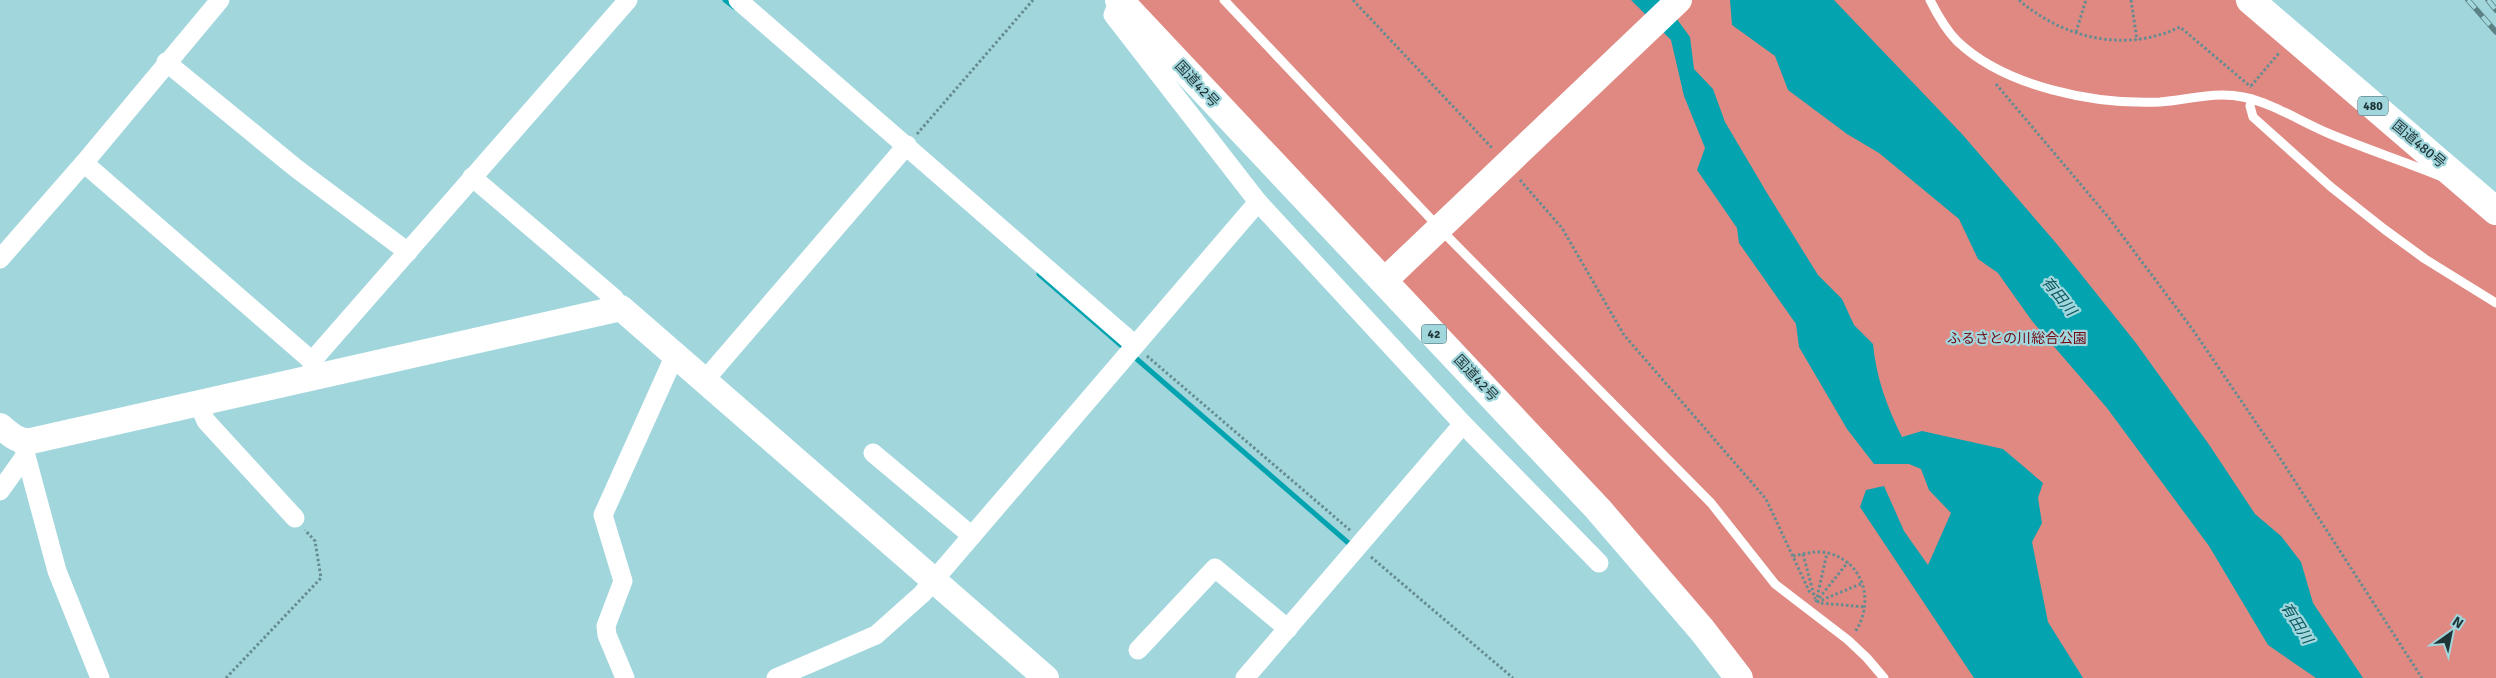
<svg xmlns="http://www.w3.org/2000/svg" width="2496" height="678" font-family="Signika,'Noto Sans JP',sans-serif">
  <style>
    .green { fill: #df8982 }
    .water { fill: #03a3b0 }
    .lines { fill: none; stroke-linecap: round; stroke-linejoin: round }
    .stream { stroke: #03a3b0; stroke-width: 5 }
    .path { stroke: #658d91; stroke-width: 3; stroke-dasharray: 2.5 2.5; stroke-linecap: butt }
    .lane { stroke: #fff; stroke-width: 9 }
    .street { stroke: #fff; stroke-width: 19 }
    .secondary { stroke: #fff; stroke-width: 26 }
    .highway { stroke: #fff; stroke-width: 28 }
    .rail-casing { stroke: #5c8184; stroke-width: 5.5 }
    .rail { stroke: #a0d6dc; stroke-width: 4; stroke-dasharray: 11; stroke-linecap: butt }
    .labels { text-anchor: middle; dominant-baseline: central; stroke-width: 4.5; stroke-linejoin: round; paint-order: stroke }
    .shield { fill: #a0d6dc; stroke: #466568; stroke-width: 1 }
    .shield-label { font-size: 12px; font-weight: bold; fill: #1f3537 }
    .street-label { font-size: 14px; fill: #1f3537; stroke: #a0d6dc }
    .park-label { font-size: 14px; fill: #710811; stroke: #a0d6dc }
    .water-label { font-size: 15px; font-style: italic; fill: #09565d; stroke: #a0d6dc }
  </style>
  <rect width="100%" height="100%" fill="#a0d6dc"/>
  <path class="green" d="M1129,0H2235L2496,222V678H1746Z"/>
  <g class="water">
    <path d="M1631,0H1663L1690,37L1694,69L1713,89L1725,122L1767,193L1818,275L1842,299L1854,325L1873,344C1876,377 1887,407 1902,437L1922,431L2003,449L2043,483L2038,498L2042,523L2032,542L2048,622L2083,678H1974L1860,507L1866,490L1884,486L1904,531L1928,565L1951,513L1929,490L1921,469L1909,464H1874L1847,429L1799,347L1796,324L1739,243L1737,228L1697,170L1705,148L1684,96L1671,40Z"/>
    <path d="M1730,0H1834L1962,134L2056,243L2136,343L2210,446L2255,514L2281,536L2301,562L2313,603L2363,678H2316L2268,645L2209,546L2107,408L2032,321L1998,273L1978,259L1959,219L1879,153L1847,134L1788,90L1775,56L1732,25Z"/>
  </g>
  <g class="lines">
    <g class="stream">
      <path d="M725,0L734,7"/>
      <path d="M1039,274L1353,547"/>
    </g>
    <g class="path">
      <path d="M1353,0L1493,149"/>
      <path d="M2019,0C2064,39 2126,53 2180,27L2251,87"/>
      <path d="M2131,0L2137,40"/>
      <path d="M2076,32L2086,0"/>
      <path d="M1996,84L2109,218L2193,330L2278,455L2422,678"/>
      <path d="M2251,86L2279,53"/>
      <path d="M917,134L1033,0"/>
      <path d="M1520,180L1562,228L1624,335L1766,499L1810,593"/>
      <path d="M1147,356L1351,531"/>
      <path d="M1803,554L1815,599"/>
      <path d="M1793,556C1805,554 1816,550 1828,553C1864,562 1875,602 1855,632"/>
      <path d="M1371,557L1513,678"/>
      <path d="M1816,602L1848,562"/>
      <path d="M1816,602L1827,553"/>
      <path d="M1817,602L1863,583"/>
      <path d="M1821,603L1865,607"/>
      <path d="M226,678L321,578L315,541L305,530"/>
    </g>
    <g class="lane">
      <path d="M1224,0L1448,237L1711,503L1775,584L1848,640L1867,658L1884,678"/>
      <path d="M1930,0C1937,14 1946,30 1957,41C2005,87 2095,105 2160,102C2187,100 2215,91 2243,97C2273,103 2301,122 2330,134C2366,149 2403,161 2440,176"/>
      <path d="M2252,99L2250,106L2253,117L2331,187L2384,229L2425,259L2496,303"/>
    </g>
    <g class="street">
      <path d="M738,0L1135,345"/>
      <path d="M1119,0L1113,15L1258,202L1463,424L1599,563"/>
      <path d="M166,62L297,169L408,252"/>
      <path d="M84,163L312,361"/>
      <path d="M472,177L614,298L621,308"/>
      <path d="M0,259L84,163L220,0"/>
      <path d="M312,377V361L628,0"/>
      <path d="M704,381L907,145"/>
      <path d="M198,403L206,421L295,518"/>
      <path d="M22,441L57,571L100,678"/>
      <path d="M873,453L972,536"/>
      <path d="M0,491L25,456"/>
      <path d="M1138,650L1215,568L1288,629"/>
      <path d="M625,678L607,635L606,626L623,581L603,515L675,355"/>
      <path d="M776,678L876,635L922,594L1258,202"/>
      <path d="M1245,678L1463,424"/>
    </g>
    <g class="secondary">
      <path d="M1384,281L1679,0"/>
      <path d="M0,426C10,434 17,442 31,441L621,308L1046,678"/>
    </g>
    <g class="highway">
      <path d="M1119,0L1598,509L1702,630L1739,678"/>
      <path d="M2250,0L2496,211"/>
    </g>
    <defs>
      <g id="rail">
        <path d="M2468,0L2496,32"/>
        <path d="M2488,0L2496,10"/>
      </g>
    </defs>
    <use href="#rail" class="rail-casing"/>
    <use href="#rail" class="rail"/>
  </g>
  <g class="labels">
    <g class="shield">
      <rect x="2358" y="96.5" width="30" height="19" rx="4"/>
      <rect x="1421.5" y="324.5" width="25" height="19" rx="4"/>
    </g>
    <g class="shield-label">
      <text x="2373" y="106">480</text>
      <text x="1434" y="334">42</text>
    </g>
    <g class="street-label">
      <text transform="translate(1197 84) rotate(47)">国道42号</text>
      <text transform="translate(2419 144) rotate(40)">国道480号</text>
      <text transform="translate(1476 378) rotate(47)">国道42号</text>
    </g>
    <g class="park-label">
      <text x="2017" y="338">ふるさとの川総合公園</text>
    </g>
    <g class="water-label">
      <text transform="translate(2059 296) rotate(51)">有田川</text>
      <text transform="translate(2297 623) rotate(58)">有田川</text>
    </g>
  </g>
  <g transform="translate(2451 633) rotate(33)" stroke="#a0d6dc" stroke-width="4" paint-order="stroke">
  <path d="M0-4L9 19L0 12L-9 19Z" fill="#1f3537"/>
  <text y="-8" font-size="14" font-weight="bold" text-anchor="middle" fill="#1f3537">N</text>
  </g>
</svg>
